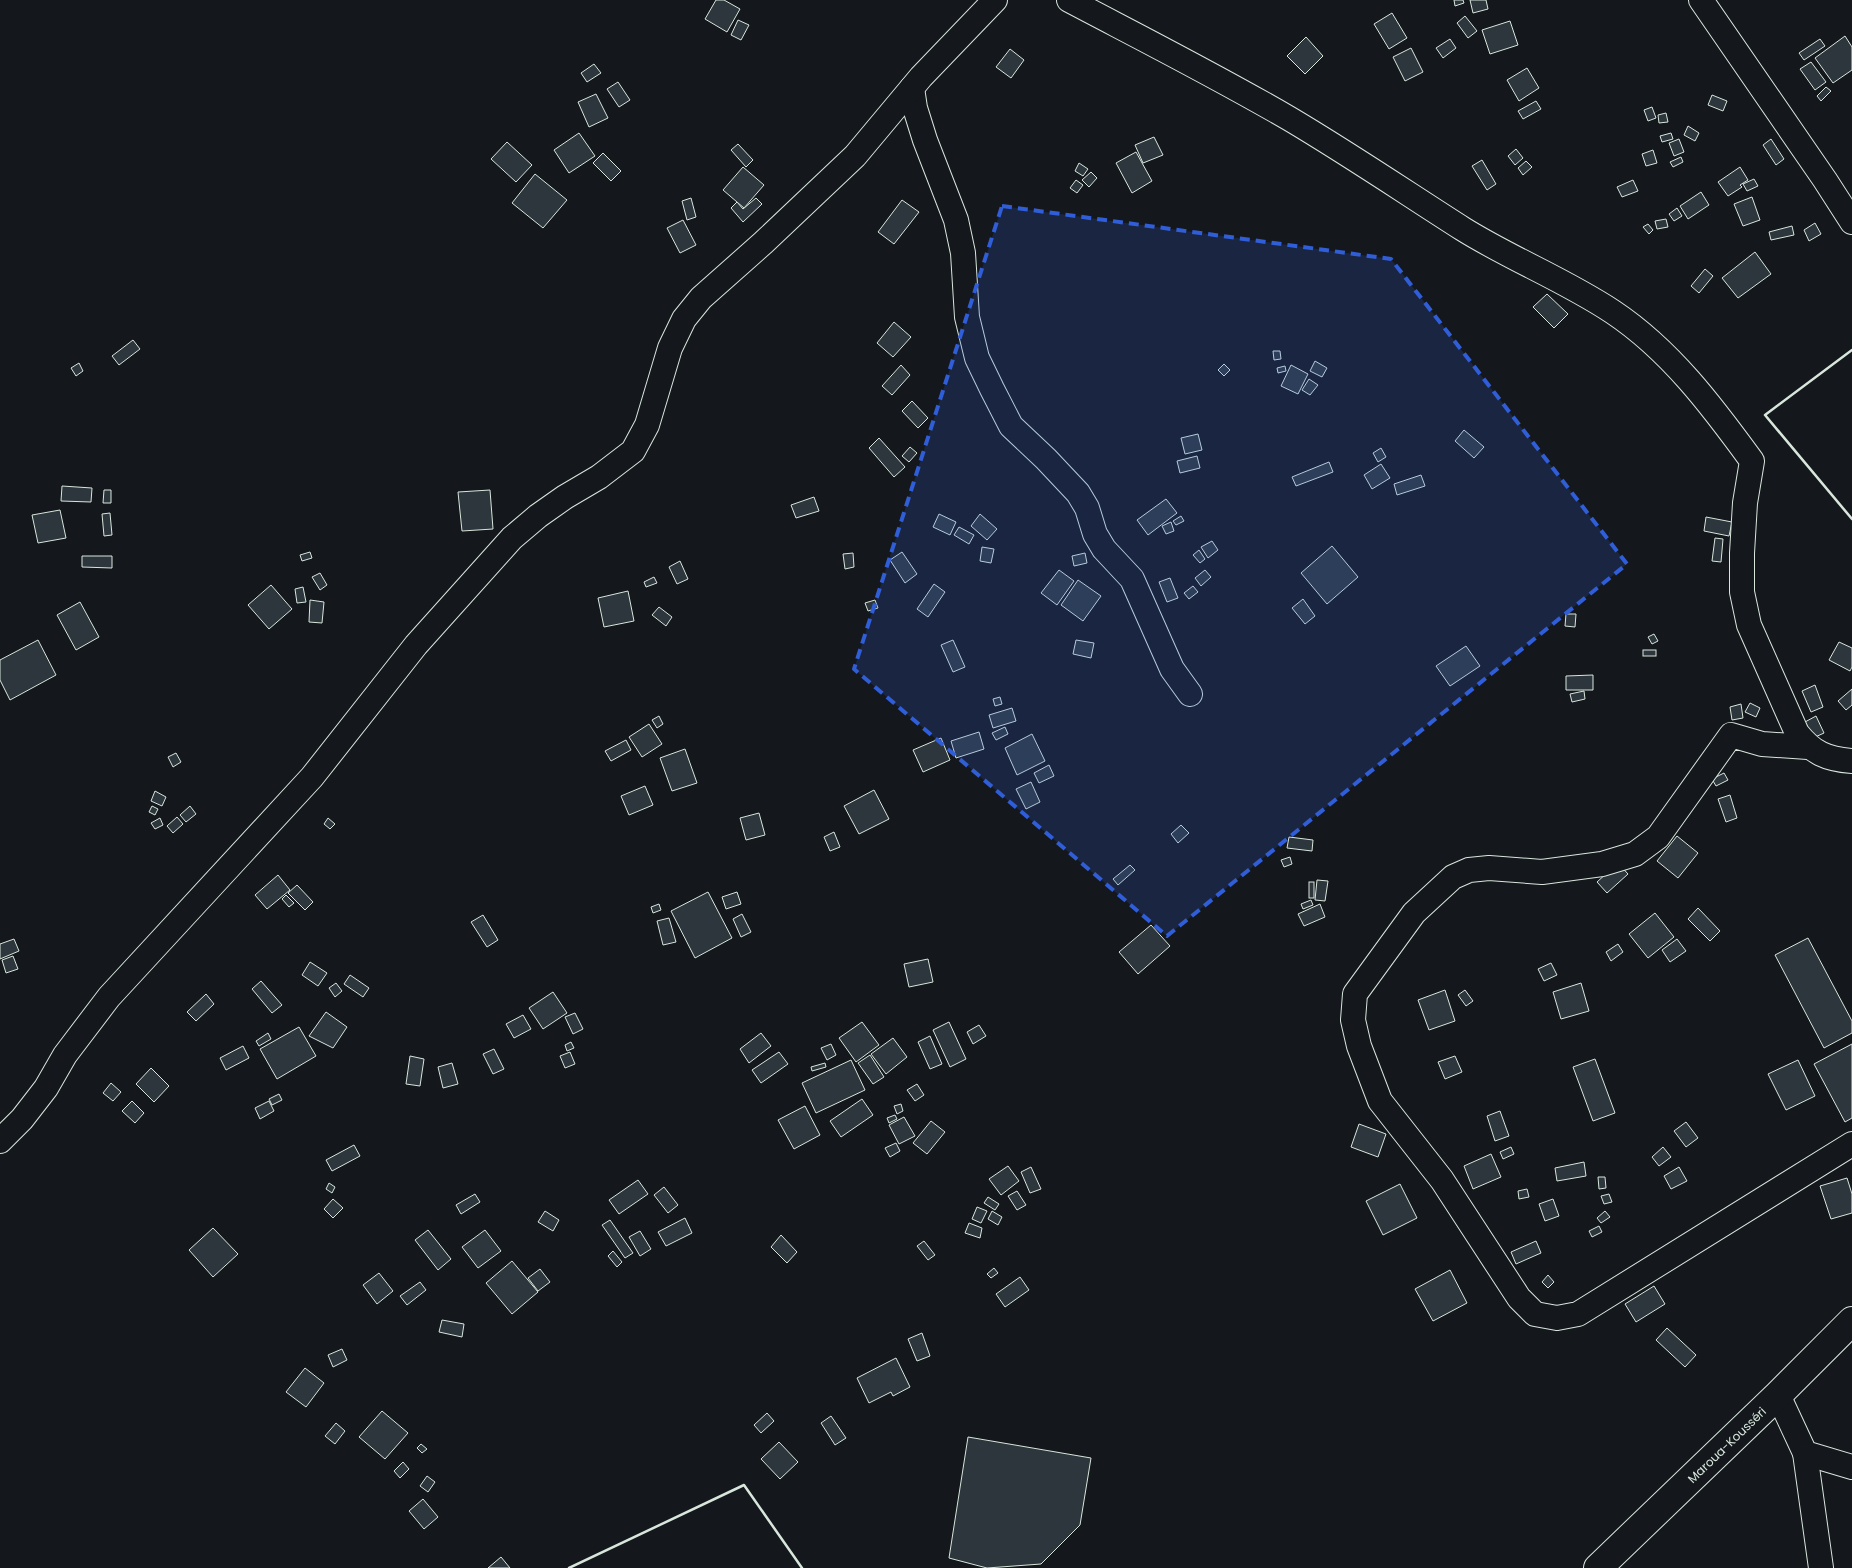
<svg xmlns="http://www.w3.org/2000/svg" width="1852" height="1568" font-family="Poppins,sans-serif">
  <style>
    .building { fill: #2c363c; stroke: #d8e6dc }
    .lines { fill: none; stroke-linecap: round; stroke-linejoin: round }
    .minor-casing { stroke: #d8e6dc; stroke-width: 26 }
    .highway-casing { stroke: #d8e6dc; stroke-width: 30 }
    .minor { stroke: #14181c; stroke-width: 24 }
    .highway { stroke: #14181c; stroke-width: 28 }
    .wall { stroke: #d8e6dc; stroke-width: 2.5 }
    .marked { fill: #305dd8; fill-opacity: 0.2; stroke: #305dd8; stroke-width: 4; stroke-dasharray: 10 6; stroke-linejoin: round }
    .labels { text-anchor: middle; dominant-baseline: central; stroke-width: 4; stroke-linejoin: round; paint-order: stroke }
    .street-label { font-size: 12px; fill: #d8e6dc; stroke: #14181c }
  </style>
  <rect width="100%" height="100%" fill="#14181c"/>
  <g class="building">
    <path d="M716,0H724L740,9L727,32L705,19Z"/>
    <path d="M1454,0H1463L1464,3L1455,6Z"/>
    <path d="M1470,0H1486L1488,9L1473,13Z"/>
    <path d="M1392,13L1407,38L1389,49L1374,24Z"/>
    <path d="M1465,16L1477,31L1468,38L1457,23Z"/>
    <path d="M738,20L749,25L741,40L731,35Z"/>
    <path d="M1510,21L1518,45L1490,54L1482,30Z"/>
    <path d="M1845,36L1852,47V70L1833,83L1815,58Z"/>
    <path d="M1306,37L1323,56L1305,74L1287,56Z"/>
    <path d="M1450,39L1456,48L1443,58L1436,48Z"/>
    <path d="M1820,39L1825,46L1804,60L1799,53Z"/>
    <path d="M1411,48L1423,72L1405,81L1393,57Z"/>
    <path d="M1010,49L1024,60L1011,78L996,67Z"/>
    <path d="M1811,62L1826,82L1815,90L1800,69Z"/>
    <path d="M594,64L601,73L587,82L581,73Z"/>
    <path d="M1527,68L1539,88L1519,101L1507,80Z"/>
    <path d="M618,82L630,100L619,107L607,89Z"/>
    <path d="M1826,87L1831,91L1821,101L1817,96Z"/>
    <path d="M596,94L608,118L589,127L578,102Z"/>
    <path d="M1712,95L1727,101L1723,111L1708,105Z"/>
    <path d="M1536,101L1541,109L1523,119L1518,111Z"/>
    <path d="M1652,107L1656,118L1648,121L1644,110Z"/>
    <path d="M1666,113L1668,122L1659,123L1658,115Z"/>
    <path d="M1688,126L1699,133L1695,141L1684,135Z"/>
    <path d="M579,133L595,156L569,173L554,150Z"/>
    <path d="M1671,133L1673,139L1662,142L1660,136Z"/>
    <path d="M1154,137L1163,155L1143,163L1135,145Z"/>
    <path d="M1679,139L1684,152L1674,156L1669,143Z"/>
    <path d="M1771,139L1784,159L1776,165L1763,145Z"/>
    <path d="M507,142L532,165L516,182L491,159Z"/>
    <path d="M738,144L753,160L746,167L731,150Z"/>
    <path d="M1516,149L1523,158L1515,165L1508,156Z"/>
    <path d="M1653,150L1657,163L1646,166L1642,154Z"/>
    <path d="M1136,152L1152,181L1132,193L1116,163Z"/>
    <path d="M603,153L621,171L611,181L593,163Z"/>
    <path d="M1681,157L1683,162L1673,167L1670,162Z"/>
    <path d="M1482,160L1496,184L1487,190L1472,166Z"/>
    <path d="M1526,161L1532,167L1523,175L1518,168Z"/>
    <path d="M1079,163L1088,169L1083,176L1075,171Z"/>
    <path d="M743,167L764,185L744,208L723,190Z"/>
    <path d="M1740,167L1748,180L1740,185L1742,187L1728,196L1718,182Z"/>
    <path d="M1091,172L1097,178L1089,187L1082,180Z"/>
    <path d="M535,174L567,200L543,228L512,203Z"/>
    <path d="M1754,179L1758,186L1747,191L1743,184Z"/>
    <path d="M1076,180L1083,185L1077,193L1070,188Z"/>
    <path d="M1633,180L1638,191L1622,197L1617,187Z"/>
    <path d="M1701,192L1709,205L1688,219L1680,206Z"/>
    <path d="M1752,197L1760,220L1743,226L1734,204Z"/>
    <path d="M691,198L696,217L687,220L682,201Z"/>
    <path d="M756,198L762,204L743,222L731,208L737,202L743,209Z"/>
    <path d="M902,200L919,212L894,244L878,232Z"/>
    <path d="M1677,208L1682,216L1674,221L1669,214Z"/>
    <path d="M1666,219L1668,227L1657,229L1655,221Z"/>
    <path d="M683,220L696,245L680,253L667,228Z"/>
    <path d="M1815,223L1821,234L1809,241L1804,230Z"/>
    <path d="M1648,224L1653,230L1649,234L1643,227Z"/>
    <path d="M1792,226L1794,235L1771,240L1769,232Z"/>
    <path d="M1755,252L1771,274L1738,298L1722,278Z"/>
    <path d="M1705,269L1713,276L1699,293L1691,286Z"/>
    <path d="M1547,294L1568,314L1554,328L1533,307Z"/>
    <path d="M894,322L911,337L893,357L877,343Z"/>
    <path d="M133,340L140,349L119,365L112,356Z"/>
    <path d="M1273,351H1280L1281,359L1274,360Z"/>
    <path d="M1315,361L1327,368L1322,377L1310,371Z"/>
    <path d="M79,363L83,371L76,376L71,368Z"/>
    <path d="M1224,364L1230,370L1224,376L1218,370Z"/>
    <path d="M901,365L910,375L892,395L882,386Z"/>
    <path d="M1291,365L1308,374L1298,394L1281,386Z"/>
    <path d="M1285,366L1286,371L1278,373L1277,368Z"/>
    <path d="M1309,379L1318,385L1310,395L1302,390Z"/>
    <path d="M912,401L928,418L918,428L902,411Z"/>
    <path d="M1464,430L1484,447L1474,458L1455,441Z"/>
    <path d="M1198,434L1202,450L1185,454L1181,438Z"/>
    <path d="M879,438L905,467L894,477L869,448Z"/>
    <path d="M910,447L917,453L909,462L902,456Z"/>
    <path d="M1381,448L1386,457L1378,462L1373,453Z"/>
    <path d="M1197,456L1200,468L1180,473L1177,461Z"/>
    <path d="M1329,462L1333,472L1296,486L1292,477Z"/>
    <path d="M1381,464L1390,478L1372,489L1364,475Z"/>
    <path d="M1421,475L1425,486L1397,495L1394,484Z"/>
    <path d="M62,486L92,488L91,502L61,501Z"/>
    <path d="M104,490H111V503H103Z"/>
    <path d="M490,490L493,529L462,531L458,492Z"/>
    <path d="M814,497L819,511L796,518L791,505Z"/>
    <path d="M1166,499L1177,513L1148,535L1137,520Z"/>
    <path d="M60,510L66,538L38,543L32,515Z"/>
    <path d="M110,513L112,535L104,536L102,514Z"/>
    <path d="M939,514L956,522L950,535L933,527Z"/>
    <path d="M980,514L997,529L987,540L971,526Z"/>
    <path d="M1181,516L1184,521L1176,525L1173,521Z"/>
    <path d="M1706,517L1732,522L1729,536L1704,531Z"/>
    <path d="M1171,522L1174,531L1166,534L1162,526Z"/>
    <path d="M959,527L974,535L969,544L954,535Z"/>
    <path d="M1715,538L1723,539L1721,562L1712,561Z"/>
    <path d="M1212,541L1218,550L1208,558L1201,547Z"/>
    <path d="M1332,546L1358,577L1327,604L1301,573Z"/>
    <path d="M982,547L994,549L991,563L980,561Z"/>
    <path d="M1199,550L1205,559L1200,563L1193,555Z"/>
    <path d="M310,552L312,558L302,561L300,555Z"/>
    <path d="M902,552L917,574L905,583L890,560Z"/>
    <path d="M853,553L854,567L845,569L843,554Z"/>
    <path d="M1085,553L1087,563L1074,566L1072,556Z"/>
    <path d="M82,556H112V568L82,567Z"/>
    <path d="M680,561L688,579L677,584L669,567Z"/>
    <path d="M1059,570L1074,581L1057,605L1041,593Z"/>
    <path d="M1205,570L1211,577L1201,586L1195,578Z"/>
    <path d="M320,573L327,585L320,590L312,577Z"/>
    <path d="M654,577L657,583L646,587L644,582Z"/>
    <path d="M1170,578L1178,598L1167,602L1159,582Z"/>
    <path d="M1078,580L1101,596L1083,621L1061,605Z"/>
    <path d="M934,584L945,592L928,617L917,609Z"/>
    <path d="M271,585L292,609L269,629L248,605Z"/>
    <path d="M1193,586L1198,592L1189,599L1184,593Z"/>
    <path d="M303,587L306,602L297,603L295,589Z"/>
    <path d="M628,591L634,621L604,627L598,598Z"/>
    <path d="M1303,599L1315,616L1305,624L1292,608Z"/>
    <path d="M310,600L324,602L322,623L309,622Z"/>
    <path d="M875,600L878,608L868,611L865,603Z"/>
    <path d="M80,602L99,637L76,650L57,615Z"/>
    <path d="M659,607L672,617L666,626L652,615Z"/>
    <path d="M1566,614H1576L1575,627L1565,626Z"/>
    <path d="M1654,634L1658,641L1652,644L1648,637Z"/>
    <path d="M38,640L56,675L10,700L0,680V660Z"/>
    <path d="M953,640L965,667L953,672L941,645Z"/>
    <path d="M1076,640L1094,643L1091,658L1073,654Z"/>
    <path d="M1839,642L1852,648V667L1850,671L1829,660Z"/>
    <path d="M1466,646L1480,666L1450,686L1436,666Z"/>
    <rect x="1643" y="650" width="13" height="6"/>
    <path d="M1593,675V690H1566V676Z"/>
    <path d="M1815,685L1823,707L1811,712L1802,691Z"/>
    <path d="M1852,689V705L1846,710L1838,701Z"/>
    <path d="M1584,691L1585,699L1572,702L1570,694Z"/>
    <path d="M1000,697L1002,704L995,706L993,699Z"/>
    <path d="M1750,703L1760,708L1756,717L1745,712Z"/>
    <path d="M1741,704L1743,718L1732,720L1730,707Z"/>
    <path d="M1012,708L1016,721L993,728L989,715Z"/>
    <path d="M659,716L663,724L657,728L652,720Z"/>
    <path d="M1816,716L1824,733L1813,738L1805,722Z"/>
    <path d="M649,724L662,744L642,757L629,737Z"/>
    <path d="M1005,727L1008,734L996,740L992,733Z"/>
    <path d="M979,732L984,749L956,758L951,741Z"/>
    <path d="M1032,734L1045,761L1017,775L1005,748Z"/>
    <path d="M941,738L950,760L923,772L913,750Z"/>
    <path d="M626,740L631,750L611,761L605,751Z"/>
    <path d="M685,749L697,783L672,791L660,758Z"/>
    <path d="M176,753L181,762L173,767L168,757Z"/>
    <path d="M1049,765L1054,776L1039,783L1034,773Z"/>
    <path d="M1724,773L1728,780L1716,786L1712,779Z"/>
    <path d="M1031,782L1040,802L1026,809L1016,789Z"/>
    <path d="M645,786L653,805L629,815L621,796Z"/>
    <path d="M874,790L889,819L859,834L844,806Z"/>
    <path d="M155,791L166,797L162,806L151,801Z"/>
    <path d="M1730,795L1737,818L1726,822L1718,799Z"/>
    <path d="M152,806L158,809L155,815L149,812Z"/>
    <path d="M190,806L196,814L186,822L180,815Z"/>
    <path d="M759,813L765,835L746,840L740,818Z"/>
    <path d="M177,817L183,824L173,833L167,826Z"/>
    <path d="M160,818L163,825L155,829L151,823Z"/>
    <path d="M328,818L335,824L330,829L324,824Z"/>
    <path d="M1181,825L1189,833L1178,843L1171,834Z"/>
    <path d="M834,832L840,847L830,851L824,837Z"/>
    <path d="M1677,836L1698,853L1678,878L1657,861Z"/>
    <path d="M1289,837L1313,840L1312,851L1287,848Z"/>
    <path d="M1290,857L1292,864L1284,867L1281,860Z"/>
    <path d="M1618,863L1628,874L1607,893L1597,882Z"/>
    <path d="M1130,865L1135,870L1118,885L1113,879Z"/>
    <path d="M278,875L290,890L267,909L255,895Z"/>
    <path d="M1317,880L1328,881L1325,901L1315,900Z"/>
    <rect x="1309" y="882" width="5" height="16"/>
    <path d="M297,885L313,902L305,910L288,893Z"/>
    <path d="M708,892L732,938L695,958L671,911Z"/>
    <path d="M737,892L741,904L726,909L722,897Z"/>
    <path d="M286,895L294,903L289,907L282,899Z"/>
    <path d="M1311,900L1313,905L1303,909L1301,904Z"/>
    <path d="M659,904L661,910L653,913L651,907Z"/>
    <path d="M1320,904L1325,917L1304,926L1298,914Z"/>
    <path d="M1698,908L1720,931L1710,941L1688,919Z"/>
    <path d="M1655,913L1674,937L1648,958L1629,934Z"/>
    <path d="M742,914L751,932L741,937L733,919Z"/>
    <path d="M483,915L498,940L487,947L471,922Z"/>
    <path d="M669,918L676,942L663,945L657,921Z"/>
    <path d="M1151,925L1170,946L1138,974L1119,952Z"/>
    <path d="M1808,938L1852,1021V1033L1824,1048L1775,955Z"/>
    <path d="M14,939L19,951L0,959V944Z"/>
    <path d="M1677,939L1686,951L1670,962L1662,950Z"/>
    <path d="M1618,944L1623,952L1611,961L1606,952Z"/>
    <path d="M13,956L18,969L6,973L2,960Z"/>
    <path d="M928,959L933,982L909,987L904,964Z"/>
    <path d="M310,962L327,973L318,986L302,975Z"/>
    <path d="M1551,963L1557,975L1544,981L1538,969Z"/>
    <path d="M350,975L369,988L363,997L344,984Z"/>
    <path d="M261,981L282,1005L272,1013L252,989Z"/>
    <path d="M336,983L342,991L335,997L329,988Z"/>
    <path d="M1581,983L1589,1011L1561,1019L1553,992Z"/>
    <path d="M1445,990L1455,1021L1429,1030L1418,1000Z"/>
    <path d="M1465,990L1473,1001L1466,1006L1458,995Z"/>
    <path d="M553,992L567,1013L543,1029L529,1008Z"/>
    <path d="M206,994L214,1004L196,1021L187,1012Z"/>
    <path d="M326,1012L347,1027L333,1048L309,1036Z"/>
    <path d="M575,1013L583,1029L573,1034L565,1017Z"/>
    <path d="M523,1015L531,1029L514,1038L506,1024Z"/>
    <path d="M862,1022L879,1045L856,1062L839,1038Z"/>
    <path d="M949,1022L966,1059L950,1067L933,1030Z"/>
    <path d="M979,1025L986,1036L973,1044L967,1032Z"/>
    <path d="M299,1027L316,1056L277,1079L260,1049Z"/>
    <path d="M268,1033L271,1039L259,1046L256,1041Z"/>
    <path d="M761,1033L771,1046L749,1063L740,1049Z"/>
    <path d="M930,1036L942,1064L930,1069L918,1042Z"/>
    <path d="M893,1038L907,1057L886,1074L871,1054Z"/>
    <path d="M571,1042L574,1048L567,1051L565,1045Z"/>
    <path d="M831,1044L836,1055L827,1060L821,1048Z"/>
    <path d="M1852,1044V1118L1845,1122L1814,1064Z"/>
    <path d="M243,1046L249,1058L226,1070L220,1058Z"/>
    <path d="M494,1049L504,1069L493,1074L483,1054Z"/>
    <path d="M570,1052L575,1064L565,1068L560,1056Z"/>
    <path d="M779,1052L788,1064L761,1083L752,1070Z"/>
    <path d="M870,1055L884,1077L873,1084L858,1063Z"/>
    <path d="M410,1056L424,1059L420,1086L406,1084Z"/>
    <path d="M1455,1056L1462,1072L1445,1079L1438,1062Z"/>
    <path d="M1595,1059L1615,1113L1593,1121L1573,1067Z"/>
    <path d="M851,1060L865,1090L816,1113L802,1083Z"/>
    <path d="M1798,1060L1815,1096L1786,1110L1768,1074Z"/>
    <path d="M452,1063L458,1084L443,1088L438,1067Z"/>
    <path d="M825,1063L826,1067L812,1071L811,1067Z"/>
    <path d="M151,1068L169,1086L154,1102L136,1084Z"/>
    <path d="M111,1083L121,1092L113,1101L103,1093Z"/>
    <path d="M917,1084L924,1095L915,1101L907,1090Z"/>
    <path d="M279,1094L282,1100L272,1105L269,1099Z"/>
    <path d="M862,1099L873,1115L841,1137L830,1121Z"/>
    <path d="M132,1101L144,1113L135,1123L122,1111Z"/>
    <path d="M269,1101L274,1111L260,1119L255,1108Z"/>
    <path d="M901,1104L903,1111L897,1114L894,1106Z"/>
    <path d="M805,1106L820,1135L794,1149L778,1120Z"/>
    <path d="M1500,1111L1509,1136L1495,1141L1487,1116Z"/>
    <path d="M895,1115L897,1119L889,1123L887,1118Z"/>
    <path d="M904,1117L915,1136L899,1144L889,1125Z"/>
    <path d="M931,1121L945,1132L927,1154L913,1143Z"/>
    <path d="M1686,1122L1698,1138L1686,1147L1674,1131Z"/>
    <path d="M1359,1124L1386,1134L1378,1157L1351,1147Z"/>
    <path d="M896,1143L900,1151L890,1157L885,1148Z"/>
    <path d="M354,1145L360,1156L332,1171L326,1160Z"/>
    <path d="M1511,1147L1514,1154L1503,1159L1500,1152Z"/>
    <path d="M1663,1147L1671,1157L1659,1166L1652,1157Z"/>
    <path d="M1491,1154L1501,1177L1473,1189L1464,1166Z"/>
    <path d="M1584,1162L1586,1176L1557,1181L1555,1168Z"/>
    <path d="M1008,1166L1019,1181L1001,1195L989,1179Z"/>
    <path d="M1031,1167L1041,1189L1030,1193L1021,1172Z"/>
    <path d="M1679,1167L1687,1181L1671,1189L1664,1176Z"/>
    <path d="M1598,1177H1605L1606,1188L1599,1189Z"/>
    <path d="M1847,1178L1852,1194V1213L1831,1219L1820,1186Z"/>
    <path d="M638,1180L648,1194L619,1214L609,1200Z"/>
    <path d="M329,1183L335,1187L332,1193L326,1189Z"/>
    <path d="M1400,1184L1417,1218L1383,1235L1366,1201Z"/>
    <path d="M664,1187L678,1205L668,1213L654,1195Z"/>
    <path d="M1527,1189L1529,1197L1519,1199L1518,1191Z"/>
    <path d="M1017,1191L1026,1205L1017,1210L1008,1196Z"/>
    <path d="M475,1194L480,1202L461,1214L456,1205Z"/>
    <path d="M1609,1194L1612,1202L1604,1204L1601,1196Z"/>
    <path d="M988,1197L999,1204L995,1210L984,1203Z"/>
    <path d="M333,1199L343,1208L333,1218L324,1209Z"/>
    <path d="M1553,1199L1559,1216L1545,1221L1539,1204Z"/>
    <path d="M977,1207L987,1211L981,1223L972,1219Z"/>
    <path d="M545,1211L559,1220L553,1231L538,1222Z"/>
    <path d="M992,1211L1002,1217L998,1225L988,1219Z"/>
    <path d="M1605,1211L1610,1217L1601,1223L1597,1218Z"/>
    <path d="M685,1218L692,1233L666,1246L658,1232Z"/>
    <path d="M610,1220L633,1253L625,1258L602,1225Z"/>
    <path d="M969,1223L982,1228L980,1238L965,1233Z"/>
    <path d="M1599,1226L1602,1232L1592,1237L1589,1231Z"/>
    <path d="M213,1228L238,1254L213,1277L189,1250Z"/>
    <path d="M428,1230L451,1259L438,1270L415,1240Z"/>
    <path d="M485,1230L501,1251L478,1268L462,1247Z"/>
    <path d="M640,1231L651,1249L640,1256L629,1237Z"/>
    <path d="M781,1235L797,1252L787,1263L771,1247Z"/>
    <path d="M924,1241L935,1255L928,1260L917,1246Z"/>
    <path d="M1536,1241L1541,1253L1516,1264L1511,1252Z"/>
    <path d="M613,1251L622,1262L617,1267L608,1256Z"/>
    <path d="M512,1261L538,1292L512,1314L486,1283Z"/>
    <path d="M994,1268L998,1273L991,1278L987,1274Z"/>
    <path d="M540,1269L550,1282L538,1291L528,1278Z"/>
    <path d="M1450,1270L1467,1303L1433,1321L1415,1289Z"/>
    <path d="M379,1273L393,1291L377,1304L363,1285Z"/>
    <path d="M1548,1275L1554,1282L1548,1288L1542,1282Z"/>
    <path d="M1020,1277L1029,1290L1005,1307L996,1294Z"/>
    <path d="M420,1282L426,1290L407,1305L400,1296Z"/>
    <path d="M1654,1286L1665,1304L1636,1322L1625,1304Z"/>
    <path d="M442,1320L464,1324L462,1337L439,1332Z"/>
    <path d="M1667,1328L1696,1355L1685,1367L1656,1340Z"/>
    <path d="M922,1333L930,1356L917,1361L908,1339Z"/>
    <path d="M342,1349L347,1360L333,1367L328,1355Z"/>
    <path d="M896,1358L910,1387L893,1396L891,1392L869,1403L857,1378Z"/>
    <path d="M305,1368L324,1383L306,1407L286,1392Z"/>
    <path d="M382,1411L408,1433L385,1459L359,1437Z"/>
    <path d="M767,1413L774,1421L761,1433L754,1425Z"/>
    <path d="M831,1416L846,1438L835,1445L821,1423Z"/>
    <path d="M336,1423L345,1431L335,1444L325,1436Z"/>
    <path d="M968,1437L1091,1458L1080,1525L1041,1564L987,1568L949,1558Z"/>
    <path d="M779,1442L798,1462L780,1479L761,1459Z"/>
    <path d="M421,1444L427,1449L422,1453L417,1448Z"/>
    <path d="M403,1462L409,1469L400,1478L394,1471Z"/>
    <path d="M427,1476L435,1482L428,1492L420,1486Z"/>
    <path d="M423,1499L438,1517L424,1529L409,1511Z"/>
    <path d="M501,1557L510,1568H488Z"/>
  </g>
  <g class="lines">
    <defs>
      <g id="minor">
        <path d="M1069,0C1143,39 1218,77 1290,119C1349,154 1405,192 1463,229C1511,259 1565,280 1613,312C1670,350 1712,406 1752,461L1745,503L1742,553V592L1749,625L1797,733C1813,753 1826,759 1852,761"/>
        <path d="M1701,0L1825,180L1852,222"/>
        <path d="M912,88L915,108L925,140L956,220L963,253L967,317L977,358L992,389L1011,426L1046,459L1078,493L1087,508L1095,534L1104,549L1132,579L1172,669L1190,694"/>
        <path d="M1808,747L1762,744L1731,735L1658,837L1635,854L1602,864L1542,872L1489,868L1469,870L1453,877L1414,913L1355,994L1353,1020L1359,1046L1380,1101L1442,1180L1519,1298L1535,1314L1557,1318L1578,1314L1852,1144"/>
        <path d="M0,1141L22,1119L46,1088L65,1055L109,997L312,777L416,645L512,538L538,516L565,497L599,477L633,451L647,425L670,348L684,319L701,298L763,243L855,156L921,77L995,0"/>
        <path d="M1778,1395L1805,1453L1852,1467"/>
        <path d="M1805,1453L1821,1568"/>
      </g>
      <g id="highway">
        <path id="s1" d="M1598,1568L1778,1395L1852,1321"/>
      </g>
    </defs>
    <use href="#minor" class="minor-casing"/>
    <use href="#highway" class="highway-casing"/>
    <use href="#minor" class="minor"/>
    <use href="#highway" class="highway"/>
    <g class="wall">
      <path d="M1852,350L1765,415L1852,519"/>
      <path d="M569,1568L744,1485L802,1568"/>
    </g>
  </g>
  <path class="marked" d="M1002,206L1391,259L1627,564L1167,936L854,669Z"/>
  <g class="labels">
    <g class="street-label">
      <text stroke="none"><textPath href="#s1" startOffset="178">Maroua-Kousséri</textPath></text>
    </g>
  </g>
</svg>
